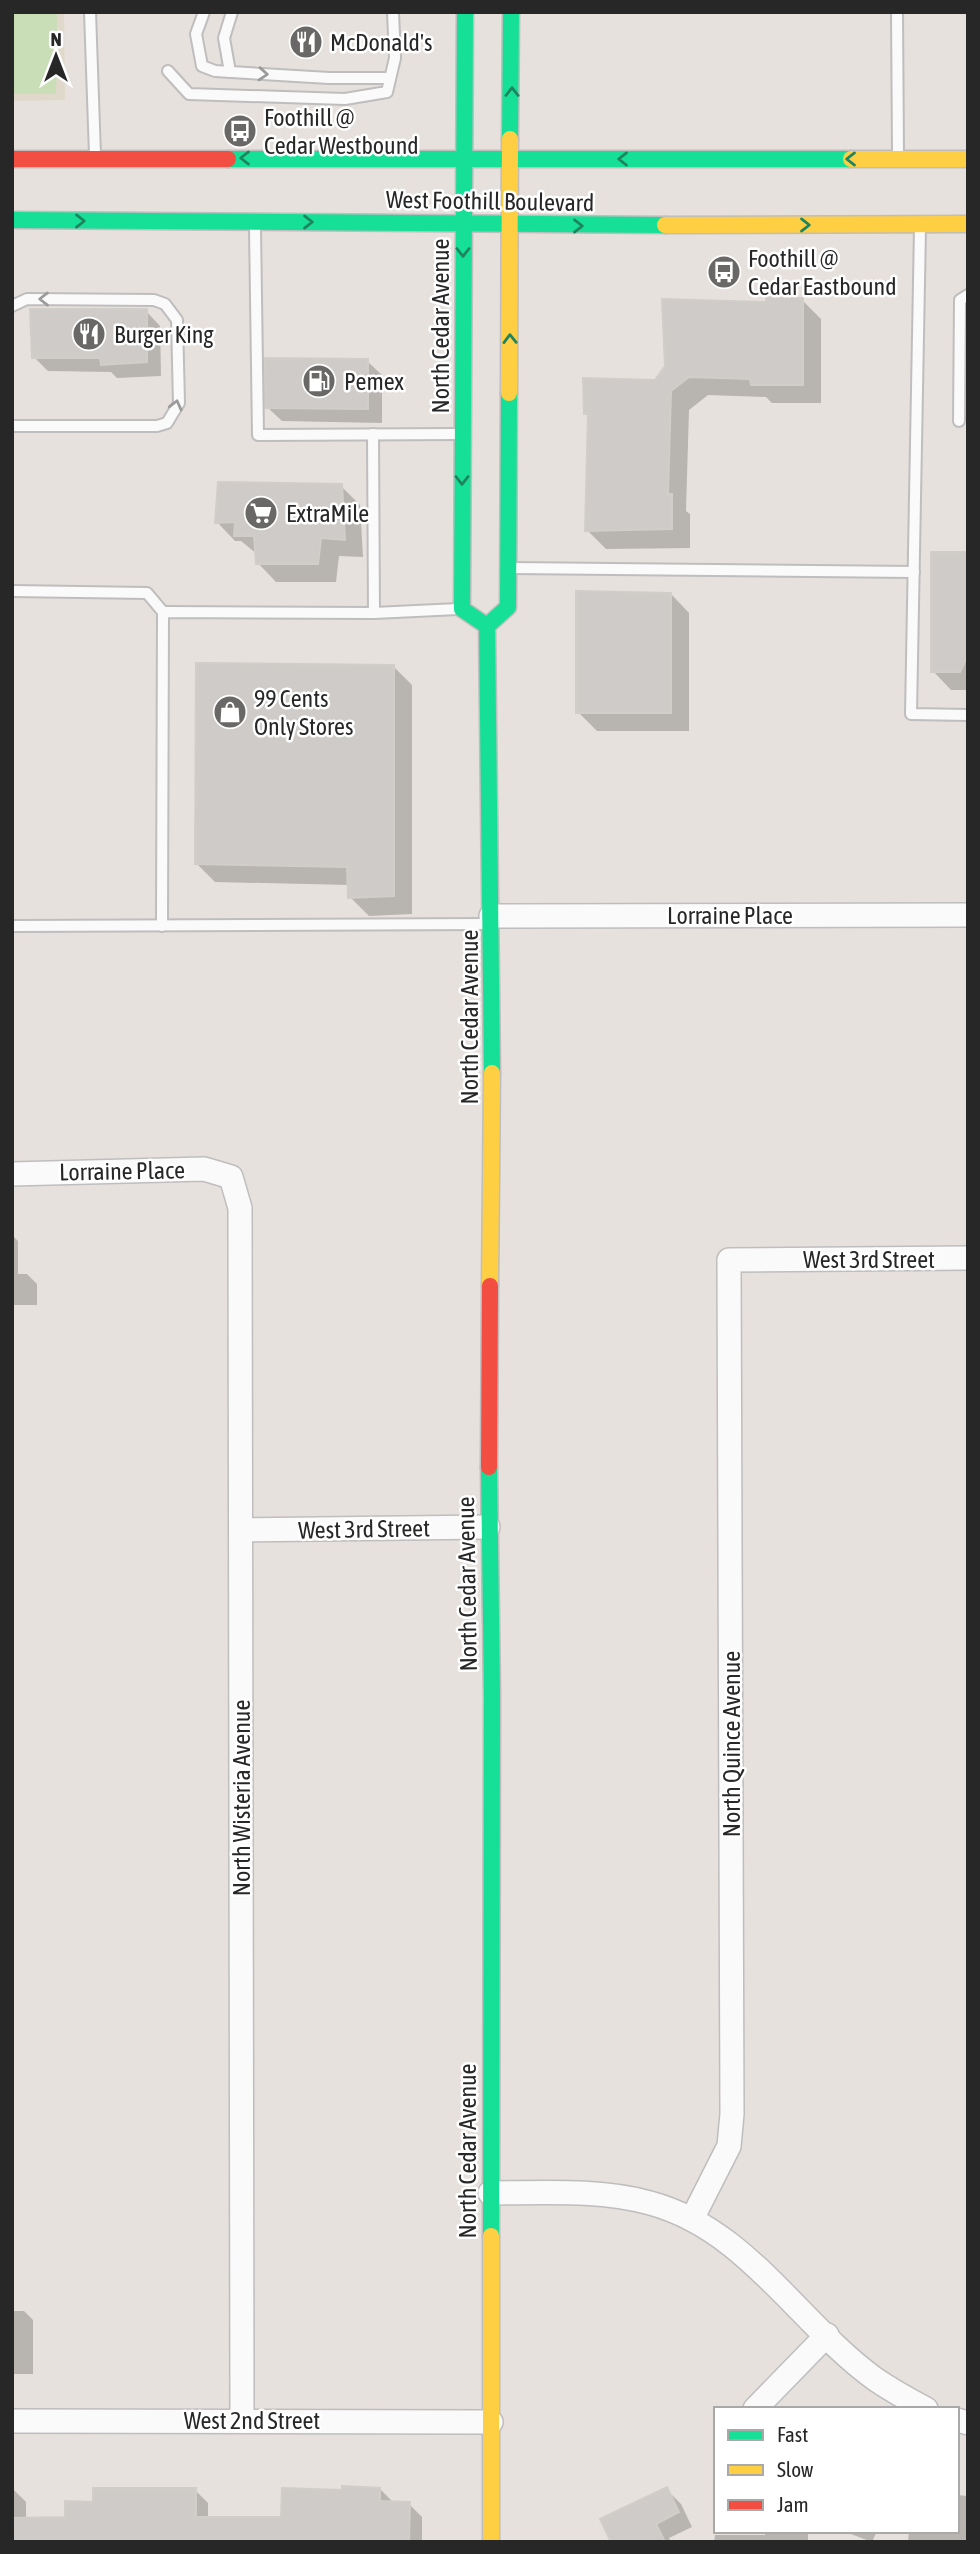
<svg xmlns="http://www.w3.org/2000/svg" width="980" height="2554" font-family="'Asap Condensed',sans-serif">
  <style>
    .education { fill: #e0d9cb }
    .green { fill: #c9deb7 }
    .shadow { fill: #0003 }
    .building { fill: #cecbc8; stroke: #d1cdc9; stroke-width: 2 }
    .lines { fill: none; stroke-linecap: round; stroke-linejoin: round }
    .lane-casing { stroke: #bfbdbe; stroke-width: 14 }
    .street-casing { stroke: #bfbdbe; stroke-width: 26 }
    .fast-casing { stroke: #bfbdbe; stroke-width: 19 }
    .slow-casing { stroke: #bfbdbe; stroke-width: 19 }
    .jam-casing { stroke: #bfbdbe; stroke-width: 19 }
    .lane { stroke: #fbfafa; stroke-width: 10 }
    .street { stroke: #fbfafa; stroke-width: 23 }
    .fast { stroke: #16e098; stroke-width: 16 }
    .slow { stroke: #ffcf43; stroke-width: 16 }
    .jam { stroke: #f24e42; stroke-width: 16 }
    .oneway { stroke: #9c9b9b }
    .oneway2 { stroke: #1e8460 }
    .labels { text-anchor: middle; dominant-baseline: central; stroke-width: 5; stroke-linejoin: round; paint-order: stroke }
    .poi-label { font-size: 24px; fill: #272727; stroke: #fff; text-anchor: start }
    .street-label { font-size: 24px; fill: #272727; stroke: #fff }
  </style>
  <rect width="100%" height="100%" fill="#e6e1dc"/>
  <path class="education" d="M12,12H64L65,100L12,101Z"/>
  <path class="green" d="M12,12H57L56,94H12Z"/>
  <g class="shadow">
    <path d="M802,300L821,319V403H772L766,397L708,395L689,410L686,511L690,514V548L606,549L587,530L590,418L586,413L656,382L768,303Z"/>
    <path d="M146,311L160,326L161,376L117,378L111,372L48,371L34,357Z"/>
    <path d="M367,361L382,375V423L282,421L267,407Z"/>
    <path d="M341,486L360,505L363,557L339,556L336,582H276L258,563L257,554L241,541H235L217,522Z"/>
    <path d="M968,553V690H951L933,671Z"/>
    <path d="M671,594L689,613V731H597L578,712Z"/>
    <path d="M393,666L412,685V914L369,916L350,897V885L215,882L196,863Z"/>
    <path d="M12,1235L18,1241V1274H27L37,1284V1305H12Z"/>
    <path d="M12,2311H24L33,2320V2374H12Z"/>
    <path d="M12,2488L26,2502V2519L66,2518L95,2504L195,2490L208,2503V2518H283L284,2490L380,2489L394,2503L409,2504L422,2517V2542H12Z"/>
    <path d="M666,2489L681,2504L692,2527L669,2538L671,2542H613Z"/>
    <path d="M957,2495L968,2496V2542H908L909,2531H957Z"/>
    <path d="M765,2531H808V2542H714L715,2535H765Z"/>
    <path d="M843,2531H877L872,2542Z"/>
  </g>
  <g class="building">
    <path d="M766,297L803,298V385H751L750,379L689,377L671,391L668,494H672V529L585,531L588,414H584L583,378L655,380L665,366L662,299L766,302Z"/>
    <path d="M30,309H147V362L101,365L100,358H32Z"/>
    <path d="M265,358L368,359V409L265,408Z"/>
    <path d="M218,482L342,484L345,540L321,538L318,564H256L254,536H234L235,522L215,523Z"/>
    <path d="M931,552H968V655L960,672H931Z"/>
    <path d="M576,591L671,593V713H576Z"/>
    <path d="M196,663L394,665V896L348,898L347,867L195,864Z"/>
    <path d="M342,2486L380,2488V2501L410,2502L409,2542H12V2518L65,2517V2501L93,2502V2488H196V2517H281L282,2488L342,2490Z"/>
    <path d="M667,2487L679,2512L656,2524L665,2542H611L600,2519Z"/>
  </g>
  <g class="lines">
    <defs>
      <g id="lane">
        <path d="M90,12L95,155"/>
        <path d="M204,12L196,34L202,66L215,71L329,78H390"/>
        <path d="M897,12L898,153"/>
        <path d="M168,71L189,94L345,99L387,92L395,58L393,12"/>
        <path d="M230,72L224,38L232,12"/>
        <path d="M255,228L258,435L461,434"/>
        <path d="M920,228L911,714L968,715"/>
        <path d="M12,306L27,299L154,300L165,304L177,320L179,403L167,423L157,426H12"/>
        <path d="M959,421L960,300L968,295"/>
        <path d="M373,434L374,613"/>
        <path d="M511,568L914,572"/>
        <path d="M12,591L147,593L163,612"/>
        <path d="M12,926L489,924"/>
        <path d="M162,926L163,612L374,613L458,609"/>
      </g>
      <g id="street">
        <path d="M491,916L968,915"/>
        <path d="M12,1174L204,1169L231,1177L240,1208L242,2420"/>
        <path d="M241,1530L488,1527"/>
        <path d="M490,2193C543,2193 599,2189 650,2203C747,2229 798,2323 875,2379C891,2390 909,2400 926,2409"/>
        <path d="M692,2219L729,2146L732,2114L729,1260L968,1258"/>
        <path d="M755,2409L827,2335"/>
        <path d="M957,2420L968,2423"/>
        <path d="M12,2421L491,2422"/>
      </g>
      <g id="fast">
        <path d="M465,12L462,609L487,626"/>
        <path d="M510,139L511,12"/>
        <path d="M228,159H851"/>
        <path d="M12,220L665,225"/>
        <path d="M492,1073L487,626L508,607L509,393"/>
        <path d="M489,1467L492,1696L491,2236"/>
      </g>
      <g id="slow">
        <path d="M851,159H968"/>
        <path d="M665,225L968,224"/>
        <path d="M509,393L510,139"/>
        <path d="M490,1286L492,1073"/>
        <path d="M491,2542V2236"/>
      </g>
      <g id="jam">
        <path d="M12,159H228"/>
        <path d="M489,1467L490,1286"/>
      </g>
    </defs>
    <use href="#lane" class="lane-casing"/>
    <use href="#street" class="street-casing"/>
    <use href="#fast" class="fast-casing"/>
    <use href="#slow" class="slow-casing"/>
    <use href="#jam" class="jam-casing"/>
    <use href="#lane" class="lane"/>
    <use href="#street" class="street"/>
    <use href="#fast" class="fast"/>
    <use href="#slow" class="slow"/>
    <use href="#jam" class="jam"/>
  </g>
  <defs><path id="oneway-chevron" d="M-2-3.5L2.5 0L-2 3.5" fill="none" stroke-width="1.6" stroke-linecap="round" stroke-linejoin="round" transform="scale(1.75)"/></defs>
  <g class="oneway">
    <use href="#oneway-chevron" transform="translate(263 74) rotate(4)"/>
    <use href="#oneway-chevron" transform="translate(44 299) rotate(-180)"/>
    <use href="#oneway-chevron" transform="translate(176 405) rotate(-76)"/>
  </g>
  <g class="oneway2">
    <use href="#oneway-chevron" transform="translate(512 92) rotate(-90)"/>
    <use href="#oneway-chevron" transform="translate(245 158) rotate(-180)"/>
    <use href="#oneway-chevron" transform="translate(623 159) rotate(180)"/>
    <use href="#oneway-chevron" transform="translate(851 159) rotate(180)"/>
    <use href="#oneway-chevron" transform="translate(80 221)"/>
    <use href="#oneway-chevron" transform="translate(308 222)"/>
    <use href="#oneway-chevron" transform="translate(805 225)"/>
    <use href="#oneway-chevron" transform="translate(578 226)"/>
    <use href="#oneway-chevron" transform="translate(463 252) rotate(90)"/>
    <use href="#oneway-chevron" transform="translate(510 339) rotate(-91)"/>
    <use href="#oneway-chevron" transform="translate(462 480) rotate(90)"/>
  </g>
  <defs>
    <symbol id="restaurant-disc" viewBox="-11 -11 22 22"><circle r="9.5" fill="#6a6866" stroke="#fff"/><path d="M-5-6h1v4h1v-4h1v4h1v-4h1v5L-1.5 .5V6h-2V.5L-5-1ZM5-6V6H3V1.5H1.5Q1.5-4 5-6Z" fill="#fff"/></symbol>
    <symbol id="bus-disc" viewBox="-11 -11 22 22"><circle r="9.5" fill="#6a6866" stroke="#fff"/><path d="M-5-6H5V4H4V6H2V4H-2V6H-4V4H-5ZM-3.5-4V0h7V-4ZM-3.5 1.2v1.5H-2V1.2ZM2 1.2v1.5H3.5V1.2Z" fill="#fff"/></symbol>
    <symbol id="fuel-disc" viewBox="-11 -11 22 22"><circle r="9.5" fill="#6a6866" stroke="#fff"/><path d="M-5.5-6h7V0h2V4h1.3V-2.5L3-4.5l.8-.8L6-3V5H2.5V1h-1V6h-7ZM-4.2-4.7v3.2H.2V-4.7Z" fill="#fff"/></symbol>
    <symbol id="supermarket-disc" viewBox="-11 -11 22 22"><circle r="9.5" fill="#6a6866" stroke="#fff"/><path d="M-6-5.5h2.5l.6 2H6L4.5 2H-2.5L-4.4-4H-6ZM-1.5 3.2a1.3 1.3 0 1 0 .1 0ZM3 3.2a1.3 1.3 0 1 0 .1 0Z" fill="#fff"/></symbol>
    <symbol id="shop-disc" viewBox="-11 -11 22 22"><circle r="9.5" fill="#6a6866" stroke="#fff"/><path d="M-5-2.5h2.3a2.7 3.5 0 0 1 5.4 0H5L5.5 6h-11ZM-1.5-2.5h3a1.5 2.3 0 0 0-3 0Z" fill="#fff"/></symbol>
  </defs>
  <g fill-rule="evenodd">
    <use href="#restaurant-disc" x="287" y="23" width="38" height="38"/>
    <use href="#bus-disc" x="221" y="112" width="38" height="38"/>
    <use href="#bus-disc" x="705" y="253" width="38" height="38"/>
    <use href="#restaurant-disc" x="70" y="315" width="38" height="38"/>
    <use href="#fuel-disc" x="300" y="362" width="38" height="38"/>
    <use href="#supermarket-disc" x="242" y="494" width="38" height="38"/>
    <use href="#shop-disc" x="211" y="693" width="38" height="38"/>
  </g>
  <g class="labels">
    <g class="poi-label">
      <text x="330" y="42">McDonald's</text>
      <text x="264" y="117">Foothill @<tspan x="264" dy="28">Cedar Westbound</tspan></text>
      <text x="748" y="258">Foothill @<tspan x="748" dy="28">Cedar Eastbound</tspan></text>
      <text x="114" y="334">Burger King</text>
      <text x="344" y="381">Pemex</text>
      <text x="286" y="513">ExtraMile</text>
      <text x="254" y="698">99 Cents<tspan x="254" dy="28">Only Stores</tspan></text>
    </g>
    <g class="street-label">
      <text transform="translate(490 201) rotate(1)">West Foothill Boulevard</text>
      <text transform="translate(440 326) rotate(-90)">North Cedar Avenue</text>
      <text x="730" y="915">Lorraine Place</text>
      <text transform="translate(469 1017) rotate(-90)">North Cedar Avenue</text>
      <text transform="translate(122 1171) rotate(-1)">Lorraine Place</text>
      <text x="869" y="1259">West 3rd Street</text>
      <text transform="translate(364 1529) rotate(-1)">West 3rd Street</text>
      <text transform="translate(467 1584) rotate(-91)">North Cedar Avenue</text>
      <text transform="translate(731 1744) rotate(-90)">North Quince Avenue</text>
      <text transform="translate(241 1798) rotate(-90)">North Wisteria Avenue</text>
      <text transform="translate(467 2151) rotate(-90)">North Cedar Avenue</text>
      <text x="252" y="2420">West 2nd Street</text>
    </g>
  </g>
  <rect width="980" height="2554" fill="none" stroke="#272727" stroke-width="28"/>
  <rect x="714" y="2407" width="245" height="126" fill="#ffffff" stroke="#a9a9a9" stroke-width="2"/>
  <rect x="728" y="2430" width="35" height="10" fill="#16e098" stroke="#a9a9a9" stroke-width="2"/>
  <text x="777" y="2442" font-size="21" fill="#272727">Fast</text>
  <rect x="728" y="2465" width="35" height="10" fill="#ffcf43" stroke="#a9a9a9" stroke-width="2"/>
  <text x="777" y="2477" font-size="21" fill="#272727">Slow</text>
  <rect x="728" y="2500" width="35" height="10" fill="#f24e42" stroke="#a9a9a9" stroke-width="2"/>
  <text x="777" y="2512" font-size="21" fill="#272727">Jam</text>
  <g transform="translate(56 56)" stroke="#ffffff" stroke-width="5" paint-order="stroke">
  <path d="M0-5L12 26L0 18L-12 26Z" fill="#272727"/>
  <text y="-10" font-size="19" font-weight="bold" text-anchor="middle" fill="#272727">N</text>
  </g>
</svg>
